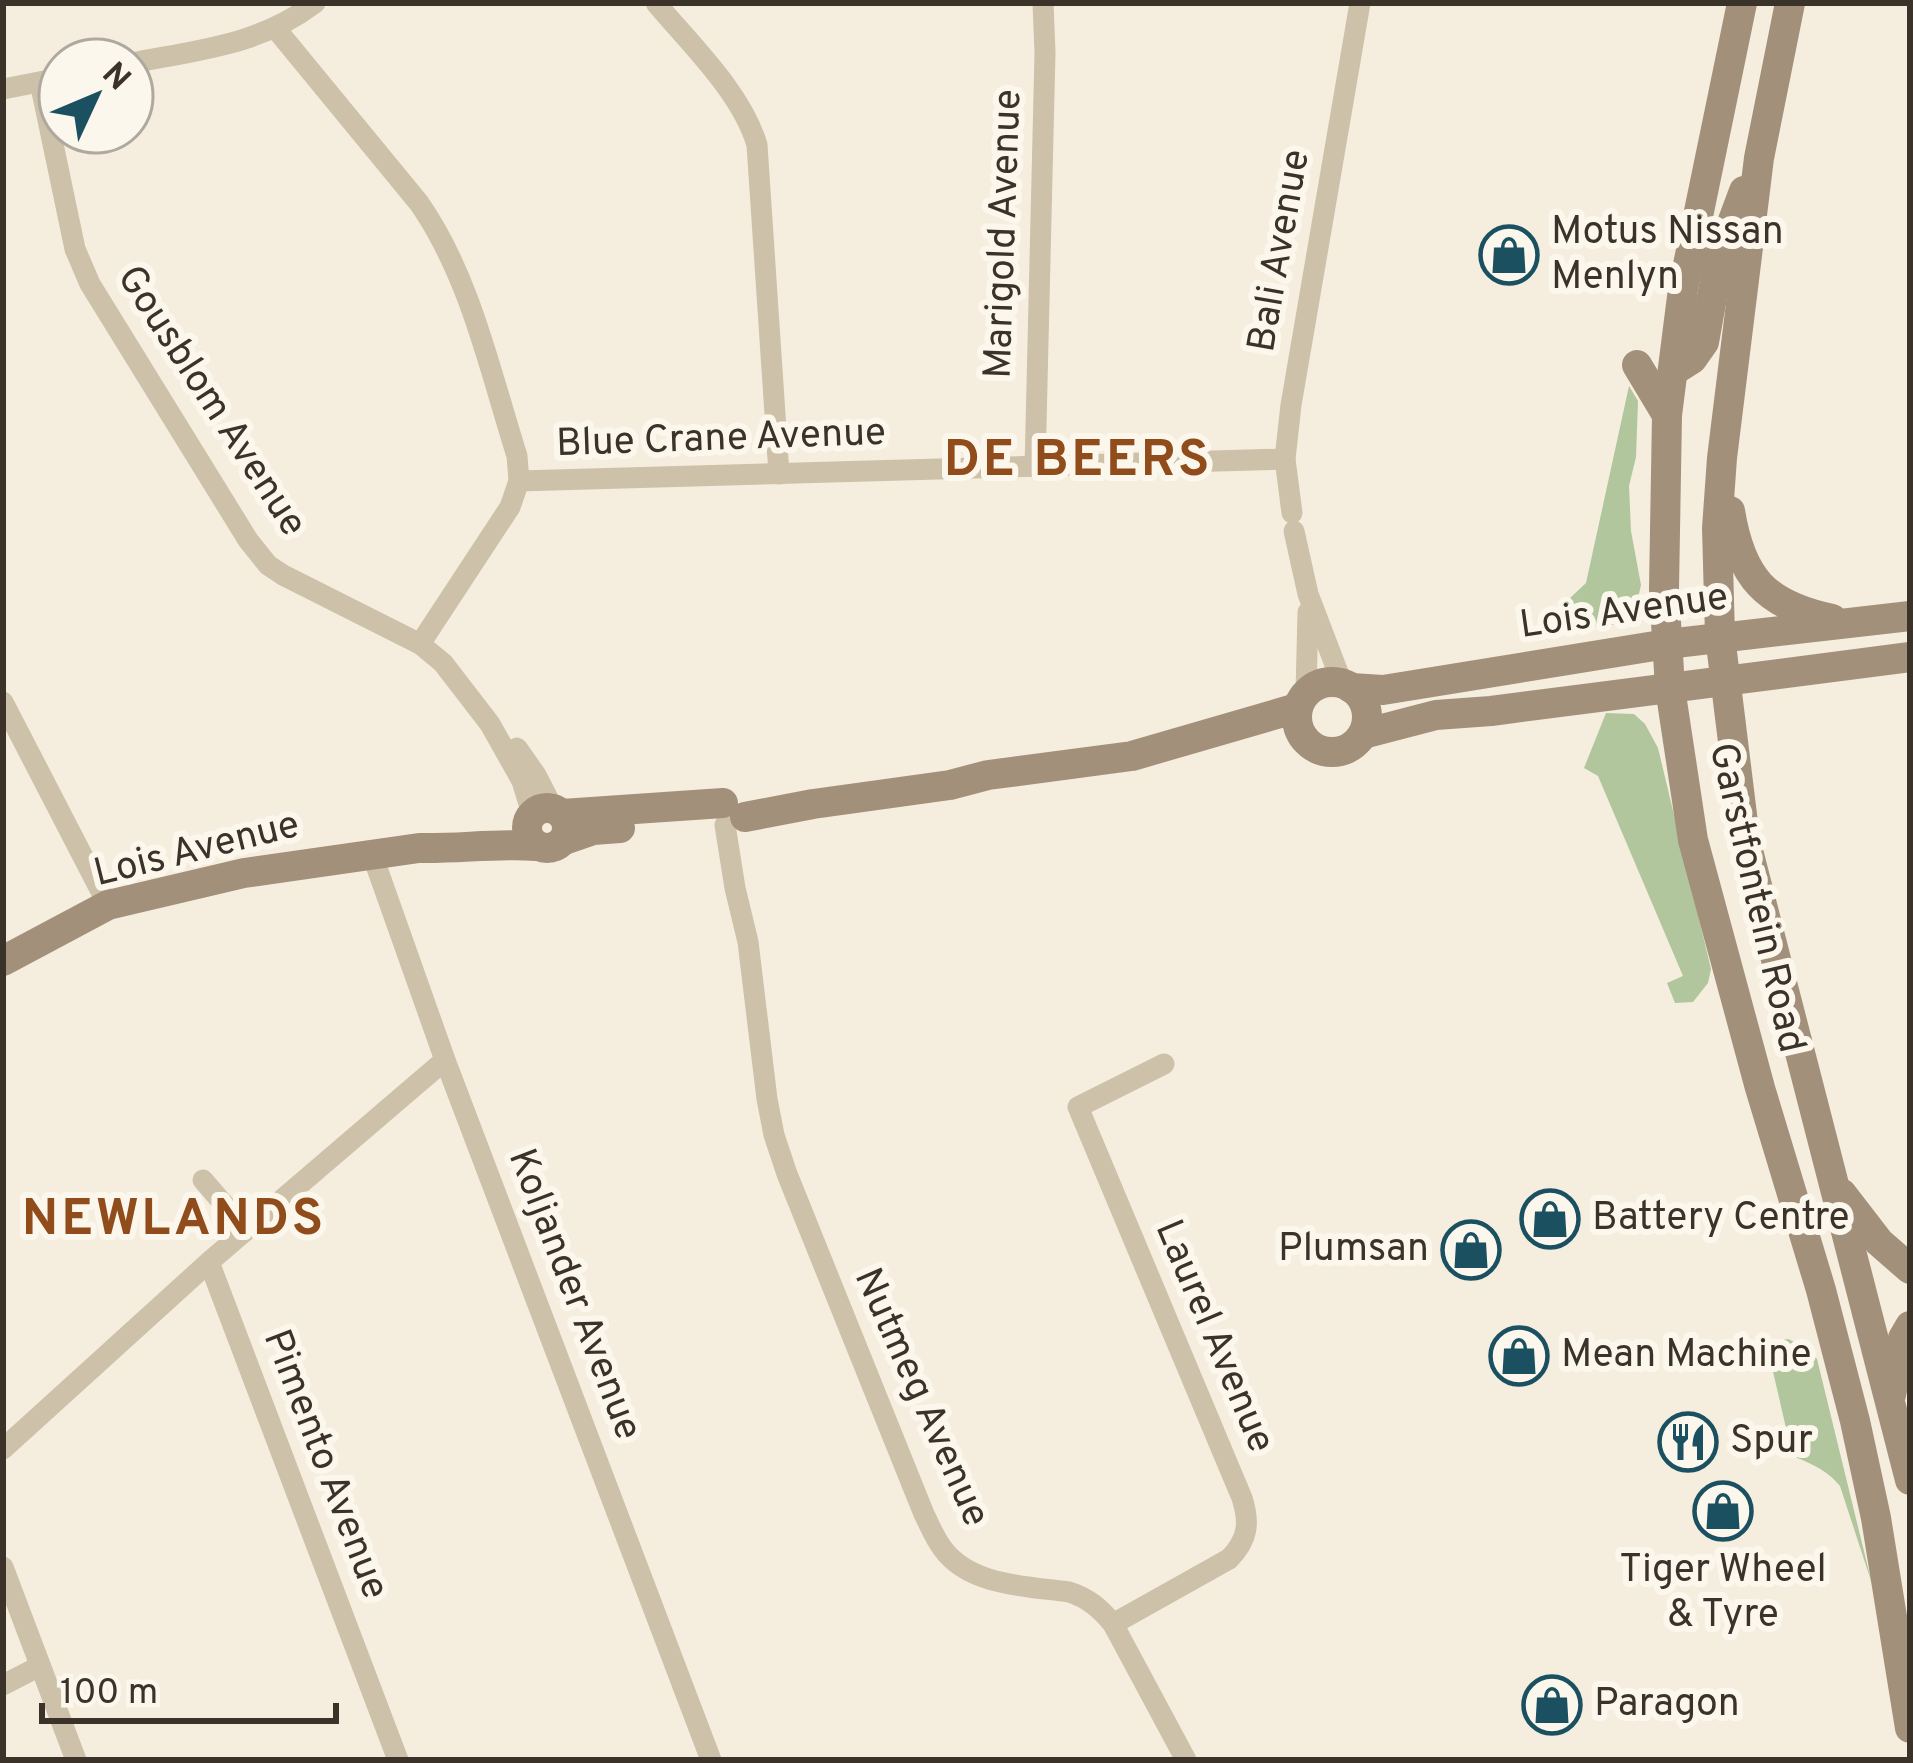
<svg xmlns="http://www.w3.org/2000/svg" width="1913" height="1763" font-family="Overpass,sans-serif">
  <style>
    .green { fill: #b1c69d }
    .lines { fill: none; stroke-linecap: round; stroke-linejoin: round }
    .street { stroke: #cec1a9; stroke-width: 21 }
    .secondary { stroke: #a3907a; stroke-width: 30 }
    .labels { text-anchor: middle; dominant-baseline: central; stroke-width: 12; stroke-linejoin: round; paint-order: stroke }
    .poi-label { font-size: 39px; fill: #3b322a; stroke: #fcf7ec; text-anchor: start }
    .street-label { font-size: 39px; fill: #3b322a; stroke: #fcf7ec }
    .district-label { font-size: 51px; font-weight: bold; letter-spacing: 3px; fill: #914c1c; stroke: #fcf7ec }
  </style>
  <rect width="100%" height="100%" fill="#f5eedf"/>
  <g class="green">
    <path d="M1629,386L1638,401L1636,457L1629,486L1631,531L1641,585L1636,607L1624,619L1612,625L1534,632L1586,583Z"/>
    <path d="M1606,713L1634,714L1645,724L1658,748L1711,969L1708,983L1693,1002L1675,1003L1667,983L1683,976L1598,776L1584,768Z"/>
    <path d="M1788,1339L1808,1348L1817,1359L1872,1584L1840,1486C1825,1466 1798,1459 1775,1448L1774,1442L1789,1441L1768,1350H1758L1755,1345Z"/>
  </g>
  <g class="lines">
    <g class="street">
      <path d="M656,3C691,45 742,93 757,145L779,474"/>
      <path d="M276,29L419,203C470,276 490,371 517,456L519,481L510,507L420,644"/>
      <path d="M132,63C198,50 260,45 315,3"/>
      <path d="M40,82L75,249L90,284L248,540L268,565L283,575L420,644L443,663L490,724L522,781L532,814"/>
      <path d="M3,89L60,78"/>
      <path d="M1035,467L1045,53L1043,3"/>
      <path d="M519,481L1285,459"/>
      <path d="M1292,513L1285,459L1291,405L1360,3"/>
      <path d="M1294,531L1308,594L1342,683"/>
      <path d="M1306,692L1308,612"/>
      <path d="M3,702L108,905"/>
      <path d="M517,748L536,775L553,808"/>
      <path d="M725,825L735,888L748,942L767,1099L774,1135L787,1174L924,1514C930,1526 935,1539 943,1549C970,1586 1027,1586 1069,1592C1088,1598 1100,1608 1113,1624L1186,1760"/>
      <path d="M372,854L445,1060L711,1760"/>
      <path d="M203,1180L246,1230"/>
      <path d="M209,1262L398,1760"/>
      <path d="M3,1449L209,1262L445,1060"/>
      <path d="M3,1567L76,1760"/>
      <path d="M1113,1624L1229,1559C1248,1540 1250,1523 1242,1498L1078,1107L1164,1064"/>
      <path d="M3,1685L40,1666"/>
    </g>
    <g class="secondary">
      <path d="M1742,3L1683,289L1667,415L1664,589L1670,688L1693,840L1760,1088L1821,1290L1855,1421L1876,1518L1910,1728"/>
      <path d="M1790,3L1759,158L1722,458L1717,528L1720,636L1745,839L1910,1480"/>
      <path d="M1637,365L1667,415"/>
      <path d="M1673,371L1692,359L1704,342L1719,258L1744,191"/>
      <path d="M1730,511C1741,578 1765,605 1832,619"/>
      <circle cx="1332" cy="717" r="35"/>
      <path d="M1351,688L1383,690L1667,644L1910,616"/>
      <path d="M1363,734L1436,715L1491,711L1910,657"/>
      <circle cx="547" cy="828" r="20"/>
      <path d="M562,814L723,803"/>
      <path d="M745,817L813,804L950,785L988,775L1132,756L1297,708"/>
      <path d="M564,840L593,830L620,828"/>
      <path d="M3,961L108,905L244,873L419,848C458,849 497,843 536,846"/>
      <path d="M1842,1194L1879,1242L1910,1269"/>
      <path d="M1891,1395L1903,1338L1910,1326"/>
    </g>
  </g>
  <defs>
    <symbol id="shop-ring" viewBox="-11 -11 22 22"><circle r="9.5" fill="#fcf7ec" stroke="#1b5061" stroke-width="1.5"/><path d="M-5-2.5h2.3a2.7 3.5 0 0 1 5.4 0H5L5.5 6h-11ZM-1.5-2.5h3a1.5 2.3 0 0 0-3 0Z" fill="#1b5061"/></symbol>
    <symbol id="restaurant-ring" viewBox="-11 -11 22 22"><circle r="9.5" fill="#fcf7ec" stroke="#1b5061" stroke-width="1.5"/><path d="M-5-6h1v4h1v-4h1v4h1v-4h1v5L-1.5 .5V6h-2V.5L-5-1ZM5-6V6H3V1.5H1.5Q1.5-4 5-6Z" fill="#1b5061"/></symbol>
  </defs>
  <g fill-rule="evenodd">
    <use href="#shop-ring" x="1476" y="222" width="66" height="66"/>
    <use href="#shop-ring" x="1517" y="1186" width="66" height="66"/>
    <use href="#shop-ring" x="1438" y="1217" width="66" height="66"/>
    <use href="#shop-ring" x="1486" y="1323" width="66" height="66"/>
    <use href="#restaurant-ring" x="1655" y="1409" width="66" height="66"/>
    <use href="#shop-ring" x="1690" y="1478" width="66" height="66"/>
    <use href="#shop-ring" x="1519" y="1672" width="66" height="66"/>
  </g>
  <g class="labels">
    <g class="poi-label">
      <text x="1551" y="233">Motus Nissan<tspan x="1551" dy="45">Menlyn</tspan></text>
      <text x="1592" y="1219">Battery Centre</text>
      <text x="1429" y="1250" text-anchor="end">Plumsan</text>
      <text x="1561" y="1356">Mean Machine</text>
      <text x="1730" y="1442">Spur</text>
      <text x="1723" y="1571" text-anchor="middle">Tiger Wheel<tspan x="1723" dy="45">&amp; Tyre</tspan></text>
      <text x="1594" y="1705">Paragon</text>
    </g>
    <g class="street-label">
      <text transform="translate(1005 234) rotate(-88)">Marigold Avenue</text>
      <text transform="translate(1281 251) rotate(-80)">Bali Avenue</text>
      <text transform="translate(210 402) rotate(57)">Gousblom Avenue</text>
      <text transform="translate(721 440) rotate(-2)">Blue Crane Avenue</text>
      <text transform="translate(1624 613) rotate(-8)">Lois Avenue</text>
      <text transform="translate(197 851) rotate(-14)">Lois Avenue</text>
      <text transform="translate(1755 898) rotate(77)">Garstfontein Road</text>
      <text transform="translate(573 1295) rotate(69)">Koljander Avenue</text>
      <text transform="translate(1213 1337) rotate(67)">Laurel Avenue</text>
      <text transform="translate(920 1398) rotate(66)">Nutmeg Avenue</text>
      <text transform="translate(324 1465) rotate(69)">Pimento Avenue</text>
    </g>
    <g class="district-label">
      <text x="1078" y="462">DE BEERS</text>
      <text x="174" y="1221">NEWLANDS</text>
    </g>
  </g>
  <rect width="1913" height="1763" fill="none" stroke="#3b322a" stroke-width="12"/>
  <g transform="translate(96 96) rotate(46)"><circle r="57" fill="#fcf7ec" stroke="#afa89e" stroke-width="3"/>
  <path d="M0-9L21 45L0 30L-21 45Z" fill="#1b5061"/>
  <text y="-18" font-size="33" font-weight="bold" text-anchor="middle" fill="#3b322a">N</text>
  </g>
  <path d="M42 1703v18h294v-18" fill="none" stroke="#3b322a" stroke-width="6"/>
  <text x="60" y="1703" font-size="36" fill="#3b322a" stroke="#fcf7ec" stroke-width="9" paint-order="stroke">100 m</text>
</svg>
